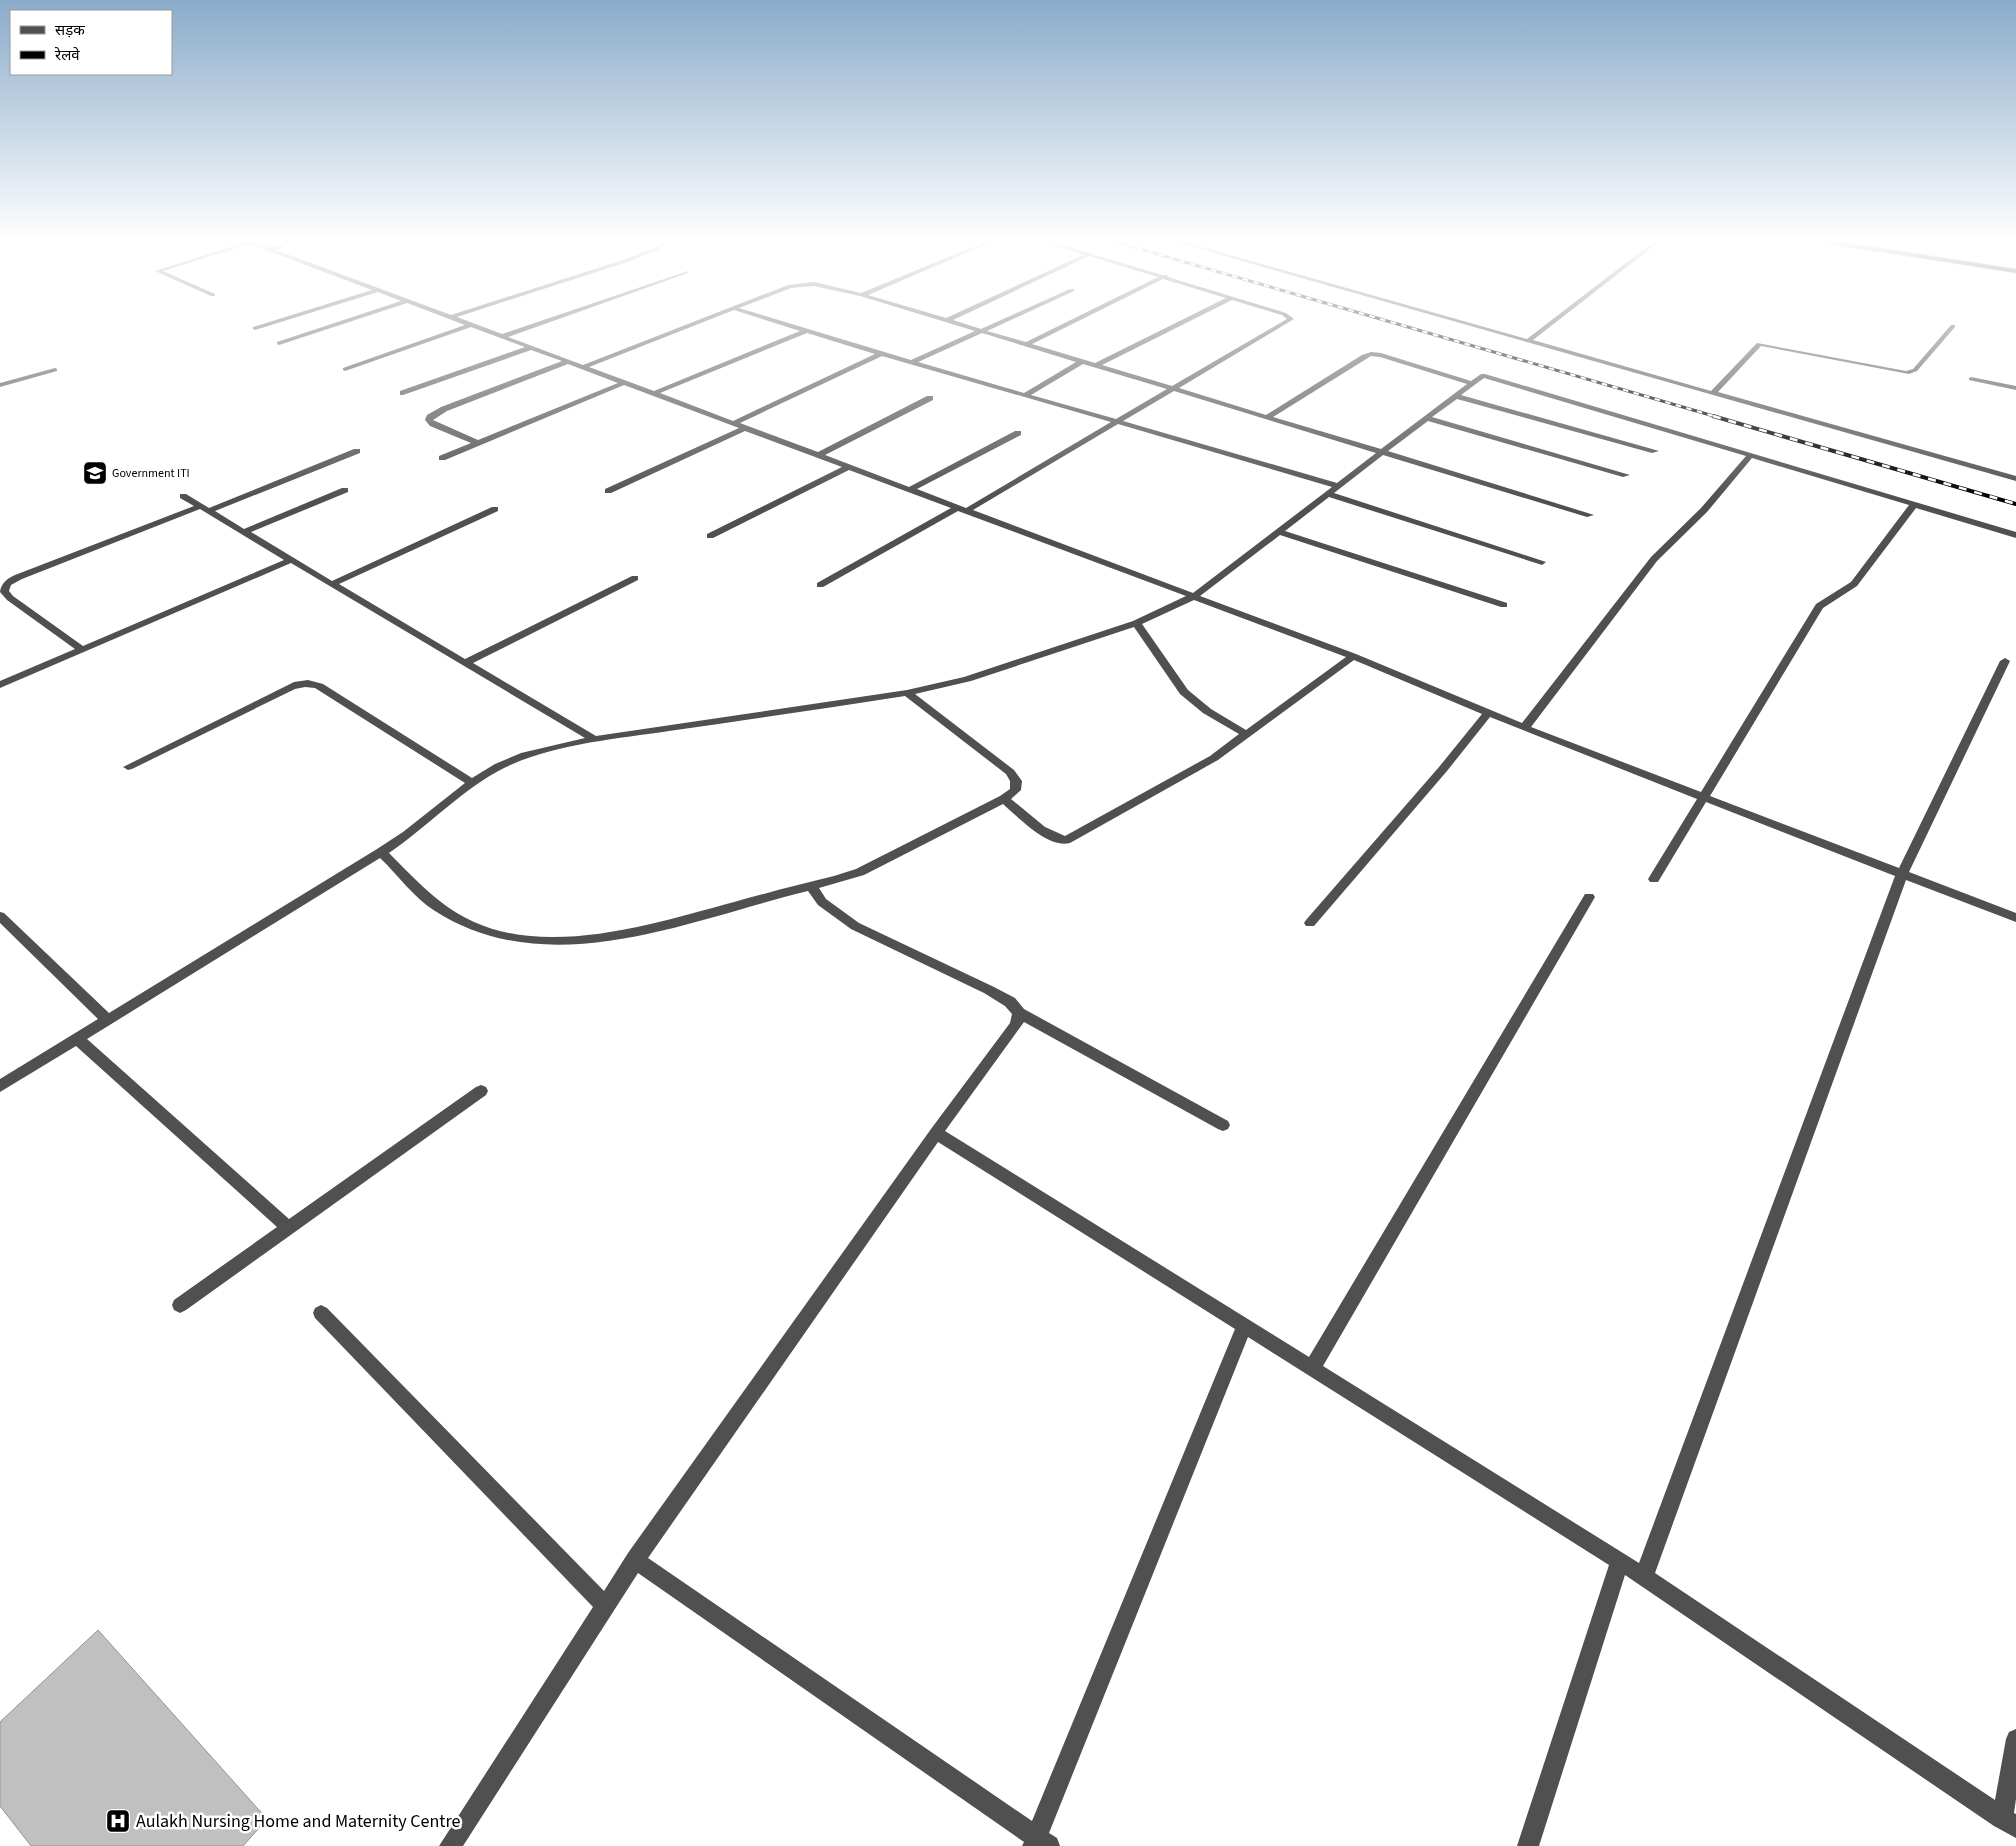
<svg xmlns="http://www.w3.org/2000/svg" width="2016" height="1846" font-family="'Source Sans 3','Noto Sans Devanagari',sans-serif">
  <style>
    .building { fill: #c0c0c0; stroke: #949494 }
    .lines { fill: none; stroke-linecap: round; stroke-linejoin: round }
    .highway-casing { stroke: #dbdbdb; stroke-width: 2 }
    .minor { fill: #505050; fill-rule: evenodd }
    .highway { fill: #000; fill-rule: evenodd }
    .rail-far1-casing { stroke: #000; stroke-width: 3 }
    .rail-casing { stroke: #000; stroke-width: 4 }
    .rail-far1 { stroke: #fff; stroke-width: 2; stroke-dasharray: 5.5; stroke-linecap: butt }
    .rail { stroke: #fff; stroke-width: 2.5; stroke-dasharray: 8; stroke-linecap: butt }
    .labels { text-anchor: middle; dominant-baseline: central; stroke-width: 5; stroke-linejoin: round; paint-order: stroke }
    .far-poi-label { font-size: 12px; fill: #000; stroke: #fff; text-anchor: start }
    .near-poi-label { font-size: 18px; fill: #000; stroke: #fff; text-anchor: start }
  </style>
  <rect width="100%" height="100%" fill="#fff"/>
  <path class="building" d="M98,1630L267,1819L243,1846H31L0,1806V1722Z"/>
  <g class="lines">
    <defs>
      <path id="highway" d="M1827,242H1842L2016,269V273L1830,244Z"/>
    </defs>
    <use href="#highway" class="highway-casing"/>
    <g class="minor">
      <path d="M246,242H255L271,248L285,242H292L276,250L451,315L626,259L656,247L662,242H668L660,249L630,261L457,317L502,334L688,271V273L508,337L583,365L788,285L814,282L861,293L985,242H992L868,295L946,318L1083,255L1045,242H1053L1162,275H1167L1168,277L1286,313L1294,319L1179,388L1266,415L1362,355L1371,352L1381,353L1471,381L1481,374H1485L2016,532V538L1916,508L1857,586L1823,608L1710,796L1899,868L2000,661L2005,658L2010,661L1909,872L2016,913V922L1906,880L1655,1573L1995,1800L2006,1739L2009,1732L2016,1729V1799L2014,1813L2016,1814V1838L1994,1826L1625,1575L1539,1846H1517L1609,1565L1248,1337L1049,1833L1057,1838L1060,1846H1022L1024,1842L638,1573L463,1846H439L593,1607L315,1318L313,1313L315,1308L321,1305L327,1308L604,1591L628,1553L931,1129L1010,1023L1012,1014L1005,1006L984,993L851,929L818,905L808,891C689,920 549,984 435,911C413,897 398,875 380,858L87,1039L289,1219L476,1087L481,1085L486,1087L488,1091L486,1095L186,1310L180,1313L174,1310L172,1305L174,1300L277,1227L76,1046L0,1092V1079L98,1019L0,923V912L4,913L109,1013L377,849L403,832L465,783L315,688L305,687L295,689L132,769L128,770L123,767L294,682L308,680L323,684L472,778L495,764L521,753L585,738L291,563L0,688V681L75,649L7,600L0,592C1,583 8,578 15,575L194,506L180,498V494H186L209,508L354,449H360V453L215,511L244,529L342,488H348V492L251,532L332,581L492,507H498V511L339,584L465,659L632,576H638V580L473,663L596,736L907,690L964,677L1133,621L1186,596L958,511L823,587H817V583L951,508L849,470L713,538H707V534L842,467L745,431L611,493H605V489L739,428L624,385L445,460H439V456L471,443L430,426L425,420L427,415L441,407L562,361L531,350L403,395H400V391L525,347L471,327L345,371L343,370V368L465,325L407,303L279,345L277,344V342L401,301L378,292L255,330L253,329V327L372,290L250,244L163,271L215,294V296H211L155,271ZM1089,256L1158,277L1026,342L987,331L1074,291V289H1070L981,329L953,320ZM1163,279L1226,298L1095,363L1032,344ZM814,286L860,296L975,331L911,360L739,308L791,288ZM1232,300L1282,315L1287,319L1172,386L1102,365ZM734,310L800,331L654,391L589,367ZM807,333L875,354L733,421L660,393ZM982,333L1076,362L1024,393L918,362ZM882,356L1111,422L966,508L917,489L1021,435V431H1015L909,487L825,455L933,400V396H927L818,452L740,423ZM1371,356L1380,357L1467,384L1381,449L1273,417ZM568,364L618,383L478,440L433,420L447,411ZM1083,364L1167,389L1116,419L1031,395ZM1484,378L1746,456L1701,508L1651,557L1522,723L1356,654L1200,596L1280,535L1501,607H1507V603L1285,531L1329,497L1539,564L1542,565L1546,562L1334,493L1383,455L1587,517L1594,515L1388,451L1428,421L1623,477L1630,475L1432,417L1457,399L1652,453L1659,451L1461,395ZM1174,391L1376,453L1337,483L1123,421ZM1118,424L1332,487L1193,593L973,510ZM1752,458L1909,505L1851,582L1816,604L1701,792L1531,727L1657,561L1707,512ZM200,509L284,560L83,646L13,596L9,591L11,585L22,579ZM1194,600L1346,657L1246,730L1211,709L1188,690L1142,624ZM1134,627L1180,694L1203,713L1239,734L1210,756L1065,836L1045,827L1011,799L1021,790L1022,781L1014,770L915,694L971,681ZM1354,660L1482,714L1439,767L1306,920L1304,923L1306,926H1314L1447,771L1490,717L1697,799L1648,879L1650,882H1658L1706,802L1895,876L1639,1563L1323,1366L1595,897L1593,894H1585L1309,1357L945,1131L1024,1022L1218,1129L1223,1131L1228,1129L1230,1125L1228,1121L1024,1009L1015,998L994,987L859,923L826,899L819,888L864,875L1003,804C1018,817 1048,849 1070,843L1218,760ZM905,696L1006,774L1010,781V789L1000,796L856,869L834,876C800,884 767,893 734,902C656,923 552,957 474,922C439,906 415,879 389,853C427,827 464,788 504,768C553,744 616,739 669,731C748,720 826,708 905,696ZM938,1142L1235,1329L1032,1821L648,1558Z"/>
      <path d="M1175,242H1184L1527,339L1653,242H1659L1533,340L1711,391L1757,343L1906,371L1913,369L1951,325H1955V327L1917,371L1909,374L1761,346L1718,392L2016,476V481Z"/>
      <path d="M55,368L57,369V371L0,387V383Z"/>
      <path d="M1971,377L2016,386V390L1969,380V378Z"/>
    </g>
    <use href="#highway" class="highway"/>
    <defs>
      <path id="rail-far1" d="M1116,242L1717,417"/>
      <path id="rail" d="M1713,416L2016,504"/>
    </defs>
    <use href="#rail-far1" class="rail-far1-casing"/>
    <use href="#rail" class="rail-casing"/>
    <use href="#rail-far1" class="rail-far1"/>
    <use href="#rail" class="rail"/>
  </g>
  <linearGradient id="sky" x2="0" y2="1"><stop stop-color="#8aabca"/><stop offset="0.48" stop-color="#fff"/><stop offset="1" stop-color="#fff" stop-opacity="0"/></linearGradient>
  <rect width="2016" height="500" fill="url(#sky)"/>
  <defs>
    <symbol id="university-square" viewBox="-11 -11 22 22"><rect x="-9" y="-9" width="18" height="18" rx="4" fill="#000" stroke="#fff"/><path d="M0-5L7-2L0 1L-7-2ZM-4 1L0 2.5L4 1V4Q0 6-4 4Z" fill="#fff"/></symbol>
    <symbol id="hospital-square" viewBox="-11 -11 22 22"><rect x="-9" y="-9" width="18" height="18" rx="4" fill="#000" stroke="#fff"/><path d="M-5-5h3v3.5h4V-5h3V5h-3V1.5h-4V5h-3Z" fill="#fff"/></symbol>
  </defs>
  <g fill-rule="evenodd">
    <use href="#university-square" x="81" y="459" width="28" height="28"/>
    <use href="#hospital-square" x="104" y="1807" width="28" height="28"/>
  </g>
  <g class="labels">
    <g class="far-poi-label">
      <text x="112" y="473">Government ITI</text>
    </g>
    <g class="near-poi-label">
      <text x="136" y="1821">Aulakh Nursing Home and Maternity Centre</text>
    </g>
  </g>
  <rect x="10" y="10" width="162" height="65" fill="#ffffff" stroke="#999999"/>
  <rect x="20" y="26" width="25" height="8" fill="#505050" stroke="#999999"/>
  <text x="55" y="35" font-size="15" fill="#000000">सड़क</text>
  <rect x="20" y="51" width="25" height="8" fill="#000000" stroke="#999999"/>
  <text x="55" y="60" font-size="15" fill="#000000">रेलवे</text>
</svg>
